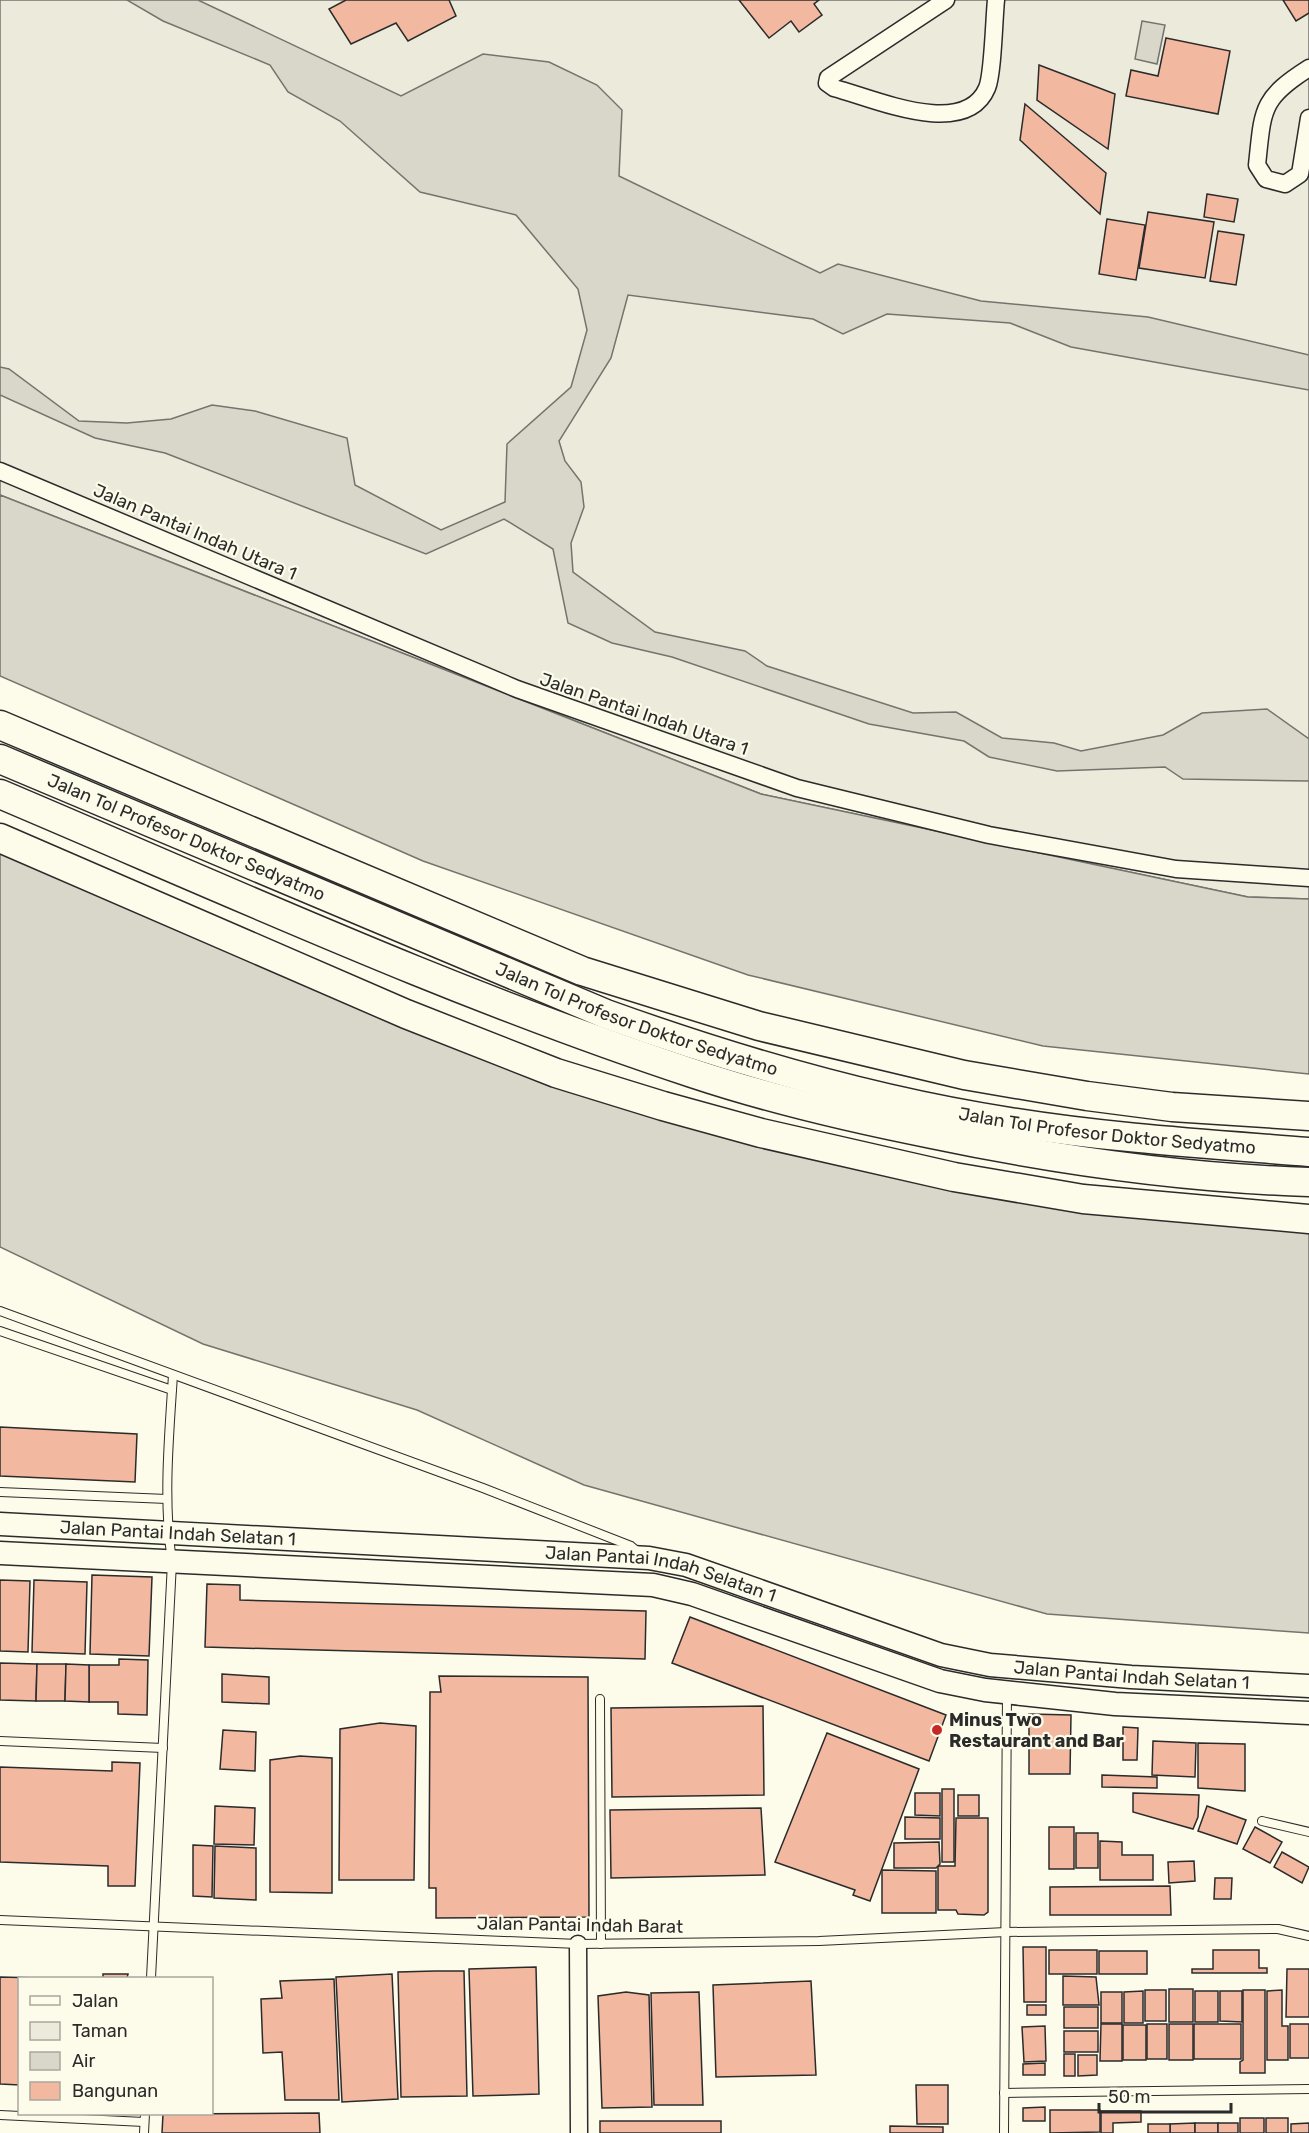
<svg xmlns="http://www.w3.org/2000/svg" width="1309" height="2133" font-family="Rubik,sans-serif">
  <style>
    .green { fill: #ecebdb; stroke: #74746e; stroke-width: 1.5 }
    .water { fill: #d8d7c9; stroke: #74746e; stroke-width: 1.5 }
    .building { fill: #f2b8a0; stroke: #2b2b2b; stroke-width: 1.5 }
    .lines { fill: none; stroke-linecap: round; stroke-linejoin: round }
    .lane-casing { stroke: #2b2b2b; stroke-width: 10 }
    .street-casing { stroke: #2b2b2b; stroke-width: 19 }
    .secondary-casing { stroke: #2b2b2b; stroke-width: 25 }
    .highway-casing { stroke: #2b2b2b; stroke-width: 31 }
    .lane { stroke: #fdfbea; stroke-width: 8 }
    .street { stroke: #fdfbea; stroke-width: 16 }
    .secondary { stroke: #fdfbea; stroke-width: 22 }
    .highway { stroke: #fdfbea; stroke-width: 28 }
    .poi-dot { fill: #c62828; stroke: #fdfbea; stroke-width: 2 }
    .labels { text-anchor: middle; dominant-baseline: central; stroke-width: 4.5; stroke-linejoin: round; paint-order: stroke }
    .street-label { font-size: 18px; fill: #2b2b2b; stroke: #fdfbea }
    .poi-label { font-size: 18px; font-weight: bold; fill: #2b2b2b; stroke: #fdfbea; text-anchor: start }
  </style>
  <rect width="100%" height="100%" fill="#fdfbea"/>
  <path class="green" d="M0,0H1309V899L1248,897L761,794L0,495Z"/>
  <g class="water">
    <path d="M127,0H198L401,96L483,54L549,62L597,85L622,110L619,176L820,273L838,264L981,301L1148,317L1309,355V390L1071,347L1010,323L887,314L843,334L813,319L628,295L611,358L559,441L565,461L581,482L584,507L571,543L573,572L655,632L745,651L767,666L913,713L956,712L1002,738L1054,743L1081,751L1163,735L1202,713L1267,709L1309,739V781L1183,779L1165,767L1057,771L989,757L964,741L869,724L672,657L612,643L568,623L553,549L504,519L426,554L165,453L95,438L0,395V367L9,369L79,421L127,423L171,419L212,405L255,411L347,438L355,485L441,530L505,502L507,444L571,387L587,330L578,289L516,215L420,192L340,121L288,92L270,65L163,21Z"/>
    <path d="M1142,21L1165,25L1157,64L1135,59Z"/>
    <path d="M0,495L761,794L1248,897L1309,899V1074L1043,1046L748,975L423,861L0,676Z"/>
    <path d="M0,844L759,1139L1309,1226V1633L1047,1614L584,1485L417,1410L203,1344L0,1247Z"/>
  </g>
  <g class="building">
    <path d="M346,0H449L456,16L408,41L396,23L351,44L329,9Z"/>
    <path d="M739,0H819L814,4L822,15L799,32L791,21L769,38Z"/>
    <path d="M1283,0H1309V13L1296,21Z"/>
    <path d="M1166,38L1230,51L1218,114L1126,96L1131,70L1158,76Z"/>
    <path d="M1039,65L1115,94L1108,149L1037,100Z"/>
    <path d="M1025,104L1106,173L1100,214L1020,140Z"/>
    <path d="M1207,194L1238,199L1234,222L1204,217Z"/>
    <path d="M1148,212L1214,222L1205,278L1139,268Z"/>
    <path d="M1107,219L1145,225L1136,280L1099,274Z"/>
    <path d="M1218,231L1244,235L1236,285L1210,281Z"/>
    <path d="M0,1427L137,1434L135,1482L0,1476Z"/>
    <path d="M92,1575L152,1577L149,1656L90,1654Z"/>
    <path d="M0,1580L30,1581L28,1652L0,1651Z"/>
    <path d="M34,1580L87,1582L85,1654L32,1652Z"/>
    <path d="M207,1584L240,1585V1600L646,1611L645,1659L205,1647Z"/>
    <path d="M690,1617L946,1715L929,1761L672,1663Z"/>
    <path d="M119,1659L148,1660L147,1715L118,1714V1702H89V1665H119Z"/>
    <path d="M0,1663L37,1664L36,1701L0,1700Z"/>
    <path d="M37,1664H66L65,1701H36Z"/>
    <path d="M66,1664L89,1665V1702L65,1701Z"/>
    <path d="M222,1674L269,1677V1704L222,1702Z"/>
    <path d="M439,1676L588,1677L589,1917L436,1918V1888H429L430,1692H441Z"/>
    <path d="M763,1706L764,1795L612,1797L611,1708Z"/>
    <path d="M1029,1714L1071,1715L1070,1774H1029Z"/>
    <path d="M380,1723L416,1726L414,1880H339L340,1729Z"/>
    <path d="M1123,1727L1138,1728L1137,1760H1123Z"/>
    <path d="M223,1730L256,1732L255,1771L220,1769Z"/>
    <path d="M827,1733L919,1769L870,1901L853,1895L855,1890L775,1862Z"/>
    <path d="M1153,1741L1196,1743L1195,1777L1152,1775Z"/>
    <path d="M1198,1743L1245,1744V1791L1198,1788Z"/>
    <path d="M300,1756L332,1758V1893L270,1892V1760Z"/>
    <path d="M112,1762L140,1763L135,1886H108V1866L0,1862V1767L112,1771Z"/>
    <path d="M1102,1775L1157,1777V1788L1102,1787Z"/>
    <rect x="942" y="1789" width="12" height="73"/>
    <path d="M915,1793H940V1816L915,1815Z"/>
    <path d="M1133,1793L1199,1795L1198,1817L1193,1829L1133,1812Z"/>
    <rect x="958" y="1795" width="21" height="21"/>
    <path d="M215,1806L255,1808L254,1845L214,1844Z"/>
    <path d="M1207,1806L1246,1820L1237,1844L1198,1831Z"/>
    <path d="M761,1808L765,1875L611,1878L610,1810Z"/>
    <path d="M905,1817L940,1818V1839H905Z"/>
    <path d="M956,1818H988V1912L984,1915L958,1914L956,1910H938V1866H955Z"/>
    <rect x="1049" y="1827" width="25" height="42"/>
    <path d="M1255,1827L1282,1842L1270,1863L1243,1849Z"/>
    <rect x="1076" y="1833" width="22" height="35"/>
    <path d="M1100,1841L1122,1842V1855H1153V1880H1100Z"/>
    <path d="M939,1842L940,1864L936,1868H894V1843Z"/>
    <path d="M193,1845L213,1846L212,1897L193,1896Z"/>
    <path d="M215,1846L256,1848V1900L214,1898Z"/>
    <path d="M1282,1852L1309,1867L1302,1883L1274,1867Z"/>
    <path d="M1194,1861L1195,1881L1169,1883L1168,1862Z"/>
    <path d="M882,1870L936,1871V1913H882Z"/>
    <path d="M1215,1878H1232L1231,1899H1214Z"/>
    <path d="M1170,1886L1171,1915H1050V1887Z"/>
    <path d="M1023,1947H1046V2002H1024Z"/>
    <rect x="1049" y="1950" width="48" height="24"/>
    <path d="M1213,1950H1259V1968H1267V1973H1192V1969H1213Z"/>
    <rect x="1099" y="1951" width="48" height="23"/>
    <path d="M536,1967L539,2094L473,2096L469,1969Z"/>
    <path d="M1287,1969H1309V2017H1286Z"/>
    <path d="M435,1971H464L467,2096L401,2097L398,1972Z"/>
    <path d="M103,1974H128L127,1978H103Z"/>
    <path d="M392,1974L398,2099L342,2102L336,1977Z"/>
    <path d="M1063,1976L1096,1977L1099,2005H1063Z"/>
    <path d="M0,1977L39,1978H20V2085L0,2084Z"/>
    <path d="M334,1979L339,2100H285L282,2052L263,2053L261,1999L282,1998L280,1981Z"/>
    <path d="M811,1981L816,2075L716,2077L713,1985Z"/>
    <rect x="1169" y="1989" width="24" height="33"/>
    <rect x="1145" y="1990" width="21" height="31"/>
    <path d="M1243,1990H1265V2073H1240V2062L1243,2060Z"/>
    <path d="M1282,1990V2026H1288V2060H1267V1991Z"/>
    <path d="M1143,1991V2023H1124V1992Z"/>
    <rect x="1195" y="1991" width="23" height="31"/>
    <path d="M1220,1991H1242V2022L1220,2021Z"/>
    <path d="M626,1992L649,1995L652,2107L602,2108L598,1996Z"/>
    <path d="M699,1992L703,2105H654L651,1993Z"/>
    <rect x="1101" y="1992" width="21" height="31"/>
    <rect x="1027" y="2005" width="19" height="10"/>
    <rect x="1064" y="2007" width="34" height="21"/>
    <path d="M1101,2024H1122V2061H1100Z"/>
    <rect x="1147" y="2024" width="20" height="35"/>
    <rect x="1169" y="2024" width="24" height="36"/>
    <rect x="1194" y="2024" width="47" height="35"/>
    <rect x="1290" y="2024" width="19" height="34"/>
    <rect x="1123" y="2025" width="23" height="35"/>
    <path d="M1045,2026L1046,2061L1024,2062L1022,2027Z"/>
    <rect x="1064" y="2031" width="34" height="21"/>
    <rect x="1064" y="2054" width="11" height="22"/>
    <path d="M1078,2055H1097V2075L1078,2076Z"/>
    <path d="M1045,2063V2075H1023V2064Z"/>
    <path d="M916,2085H948V2124H917Z"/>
    <path d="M1045,2107V2121H1023V2108Z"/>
    <path d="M1050,2110H1100V2132L1050,2133Z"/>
    <path d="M1101,2111H1141V2122L1113,2123V2133H1101Z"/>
    <path d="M319,2113L320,2133H162L163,2114Z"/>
    <rect x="1240" y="2118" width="24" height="15"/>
    <rect x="1266" y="2118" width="22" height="15"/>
    <rect x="600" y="2121" width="121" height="12"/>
    <path d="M1195,2123V2133H1170V2124Z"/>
    <rect x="1195" y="2123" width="23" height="10"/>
    <rect x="1218" y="2123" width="20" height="10"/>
    <path d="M1309,2123V2133H1291V2124Z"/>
    <rect x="1148" y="2124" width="22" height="9"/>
    <path d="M890,2126L943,2127V2133H890Z"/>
  </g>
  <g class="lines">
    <defs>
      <g id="lane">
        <path d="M0,1311L483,1488L631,1546L638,1552"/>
        <path d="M0,1331L172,1390"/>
        <path d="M0,1492L167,1499"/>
        <path d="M600,1699L601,1944"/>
        <path d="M0,1741L163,1748"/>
        <path d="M1262,1821L1309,1832"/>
        <path d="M0,1920L578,1944L819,1941L1006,1932L1278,1929L1309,1936"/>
        <path d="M151,1978L172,1562C163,1500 169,1437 173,1375"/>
        <path d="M1004,2093L1309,2089"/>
        <path d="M0,2115L144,2122"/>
        <path d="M144,2133L145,2114"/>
        <path d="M1004,2133L1007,1692"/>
      </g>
      <g id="street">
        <path d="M946,0L828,78L827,83L834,88C873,98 965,140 987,88C993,74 994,19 996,0"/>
        <path d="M1309,68C1260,99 1263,110 1257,165L1266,179L1285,184L1300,174L1309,118"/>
        <path d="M0,471L517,689L797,788L989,835L1176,869L1309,878"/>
        <path d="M578,1944L579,2133"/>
      </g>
      <g id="secondary">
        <path id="s1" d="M0,1524L649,1558L686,1565L941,1655L990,1665L1131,1677L1309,1686"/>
        <path d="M0,1553L653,1585L692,1594L940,1681L985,1690L1115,1704L1309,1713"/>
      </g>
      <g id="highway">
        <path d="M0,725L582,971L759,1026L964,1075L1087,1096L1172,1107L1309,1116"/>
        <path id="s2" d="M0,759L606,1014C737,1061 872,1101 1010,1122C1109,1138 1209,1144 1309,1152"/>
        <path d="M0,794C229,891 455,995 692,1073C770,1099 851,1118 932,1134C1056,1160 1183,1178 1309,1182"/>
        <path d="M0,838L406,1014L556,1073L663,1106L761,1133L954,1177L1083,1199L1309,1219"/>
      </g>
    </defs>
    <use href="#lane" class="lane-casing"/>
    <use href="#street" class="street-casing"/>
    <use href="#secondary" class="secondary-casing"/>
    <use href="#highway" class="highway-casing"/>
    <use href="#lane" class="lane"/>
    <use href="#street" class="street"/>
    <use href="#secondary" class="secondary"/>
    <use href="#highway" class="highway"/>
  </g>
  <circle class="poi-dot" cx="937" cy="1730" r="6"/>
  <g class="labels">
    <g class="street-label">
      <text transform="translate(195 532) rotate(23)">Jalan Pantai Indah Utara 1</text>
      <text transform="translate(644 714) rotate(19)">Jalan Pantai Indah Utara 1</text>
      <text stroke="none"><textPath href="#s2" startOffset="202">Jalan Tol Profesor Doktor Sedyatmo</textPath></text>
      <text stroke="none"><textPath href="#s2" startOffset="688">Jalan Tol Profesor Doktor Sedyatmo</textPath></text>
      <text stroke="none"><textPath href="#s2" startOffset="1174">Jalan Tol Profesor Doktor Sedyatmo</textPath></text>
      <text stroke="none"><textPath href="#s1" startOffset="178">Jalan Pantai Indah Selatan 1</textPath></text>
      <text stroke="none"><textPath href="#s1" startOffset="664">Jalan Pantai Indah Selatan 1</textPath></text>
      <text stroke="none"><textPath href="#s1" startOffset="1150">Jalan Pantai Indah Selatan 1</textPath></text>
      <text transform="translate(580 1925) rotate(1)">Jalan Pantai Indah Barat</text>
    </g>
    <g class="poi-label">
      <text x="949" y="1720">Minus Two<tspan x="949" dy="21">Restaurant and Bar</tspan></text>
    </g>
  </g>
  <rect x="18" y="1977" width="195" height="138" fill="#fdfbea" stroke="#a9a89e" stroke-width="1.5"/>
  <rect x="30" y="1996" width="30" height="9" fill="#fdfbea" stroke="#a9a89e" stroke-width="1.5"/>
  <text x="72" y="2007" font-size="18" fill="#2b2b2b">Jalan</text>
  <rect x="30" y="2022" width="30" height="18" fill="#ecebdb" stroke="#a9a89e" stroke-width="1.5"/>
  <text x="72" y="2037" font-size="18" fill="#2b2b2b">Taman</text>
  <rect x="30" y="2052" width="30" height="18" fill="#d8d7c9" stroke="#a9a89e" stroke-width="1.5"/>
  <text x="72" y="2067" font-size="18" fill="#2b2b2b">Air</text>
  <rect x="30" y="2082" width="30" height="18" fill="#f2b8a0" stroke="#a9a89e" stroke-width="1.5"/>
  <text x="72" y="2097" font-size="18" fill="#2b2b2b">Bangunan</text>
  <path d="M1099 2103v9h132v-9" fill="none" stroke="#2b2b2b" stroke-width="3"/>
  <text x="1108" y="2103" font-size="18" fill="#2b2b2b" stroke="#fdfbea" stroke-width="4.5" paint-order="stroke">50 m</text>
</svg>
